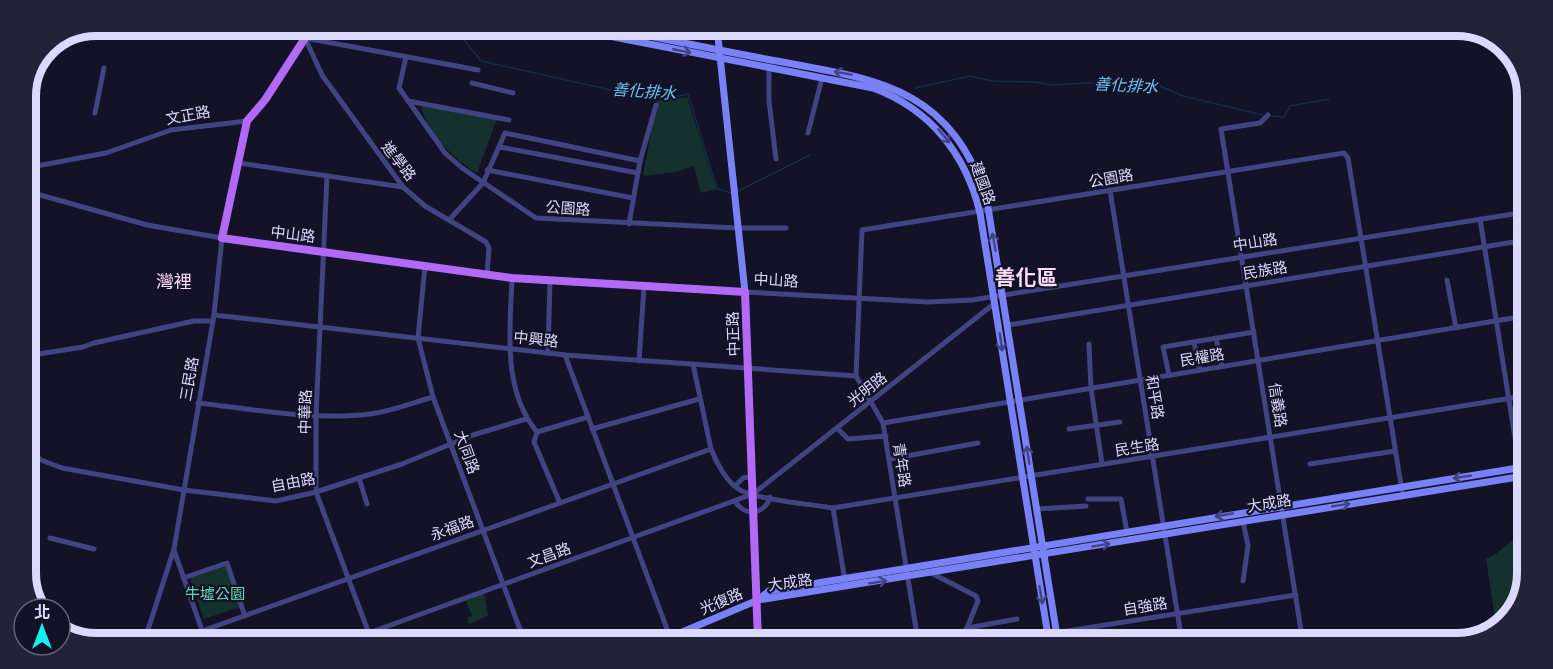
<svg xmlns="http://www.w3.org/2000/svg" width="1553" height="669" font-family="Inter,'Noto Sans TC',sans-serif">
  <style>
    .green { fill: #15312d }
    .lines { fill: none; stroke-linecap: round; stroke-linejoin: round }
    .stream { stroke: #122d4a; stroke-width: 1.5 }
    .street { stroke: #404483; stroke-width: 5 }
    .secondary { stroke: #7881f6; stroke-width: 7 }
    .primary { stroke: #b269f5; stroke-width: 8 }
    .oneway { stroke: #404484 }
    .labels { text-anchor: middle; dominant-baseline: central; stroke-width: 4.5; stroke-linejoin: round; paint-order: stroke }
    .street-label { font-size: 15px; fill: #dbdafd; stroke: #131227 }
    .park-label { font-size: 15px; fill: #6ad9b2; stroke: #131227 }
    .water-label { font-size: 16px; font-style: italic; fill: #6fc5f5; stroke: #131227 }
    .quarter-label { font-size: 18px; fill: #fddcf4; stroke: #131227 }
    .district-label { font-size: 21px; font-weight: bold; fill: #fddcf4; stroke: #131227 }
    .rim { fill: none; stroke: #dbdafd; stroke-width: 8 }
  </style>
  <rect width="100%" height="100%" fill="#131227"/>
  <g class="green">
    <path d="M687,97L716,189L701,193L694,166L676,172L643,176L657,100Z"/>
    <path d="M422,105L498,116L477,173C458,164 421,127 422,105Z"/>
    <path d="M1523,536L1522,600L1497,631L1486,559C1498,556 1507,540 1523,536Z"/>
    <path d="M226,566L240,607L204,619L190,578Z"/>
    <path d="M484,592L488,616L469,624L467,618L472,616L465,599Z"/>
  </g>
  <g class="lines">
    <g class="stream">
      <path d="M454,27L481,61L620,92L679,96L688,94L717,189L731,193"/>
      <path d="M915,88L970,76L992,81L1035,82L1052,85L1106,82L1160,86L1183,96L1263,115"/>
      <path d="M1271,116L1284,117L1290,106L1329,99"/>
      <path d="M738,191L810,155"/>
    </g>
    <g class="street">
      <path d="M305,38L322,75L403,187L425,206L486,242L489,248L487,275"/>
      <path d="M305,38L478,70"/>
      <path d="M406,57L399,88L445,153L462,168L536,218L737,228H786"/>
      <path d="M769,68V101L776,159"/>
      <path d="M472,83L513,93"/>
      <path d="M408,101L509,120"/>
      <path d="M95,113L104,68"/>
      <path d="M1268,115L1260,123L1221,129L1303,643"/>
      <path d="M808,133L822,78"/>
      <path d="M500,147L638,173"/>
      <path d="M239,163L403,187"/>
      <path d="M26,168L106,153L171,130L247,121"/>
      <path d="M487,170L633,198"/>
      <path d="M327,176L316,415V492L371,639"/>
      <path d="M1110,190L1182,642"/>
      <path d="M26,191L147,225L222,238L214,315L174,549L145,639"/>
      <path d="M1480,219L1520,469"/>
      <path d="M449,220L483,183L505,133L640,161"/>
      <path d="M629,224L640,161L656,105"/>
      <path d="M425,266L418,338L433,397L524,640"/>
      <path d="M512,278C510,329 502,390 537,432L534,442L560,503"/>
      <path d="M1447,280L1456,328"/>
      <path d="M745,292L928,302L972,300L1526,212"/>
      <path d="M214,315L565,355L856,376"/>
      <path d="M1008,325L1526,240"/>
      <path d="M1216,338L1222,366"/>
      <path d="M1194,342L1200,370"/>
      <path d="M1089,344L1091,388L1102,464"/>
      <path d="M548,353L550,281"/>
      <path d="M565,355L670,637"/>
      <path d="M26,356L83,347L94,343L194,321H213"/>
      <path d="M639,361L644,286"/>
      <path d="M693,364L711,449C716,462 727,483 740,490C760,500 809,504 833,508L1524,396"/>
      <path d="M1169,375L1163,347L1254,332"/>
      <path d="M198,403C254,409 314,421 370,414C392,411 412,403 433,397"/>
      <path d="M883,423L1525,316"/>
      <path d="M837,428L848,439L886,436"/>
      <path d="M592,429L699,399"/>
      <path d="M1069,429L1120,422"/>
      <path d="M1514,431L1524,430"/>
      <path d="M537,432L588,417"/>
      <path d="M26,448L41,460L62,468L184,490L276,501L316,492L402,464L473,435L526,419"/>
      <path d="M890,459L978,443"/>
      <path d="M1310,464L1395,451"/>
      <path d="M359,478L367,504"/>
      <path d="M735,486L743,478L753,476"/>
      <path d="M1088,499H1121L1127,532"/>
      <path d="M735,501C744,517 765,515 770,497"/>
      <path d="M833,508L846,587"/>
      <path d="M1037,509L1086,506"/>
      <path d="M50,538L94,549"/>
      <path d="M174,550L205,639"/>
      <path d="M931,573L976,596L978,601L967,628"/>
      <path d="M183,578L227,563L245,616"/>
      <path d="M1243,581L1248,546L1243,521"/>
      <path d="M202,631L711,449"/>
      <path d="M352,639L753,494L995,303"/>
      <path d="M918,641L883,423L856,376L862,230L1344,153L1348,158L1402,491"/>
      <path d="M956,642L967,628L1017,619"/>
      <path d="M997,642L1296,595"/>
    </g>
    <g class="secondary">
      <path d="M563,27L873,88C930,109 966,154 980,213L1049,642"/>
      <path d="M605,27C659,38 712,49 766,59C872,79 950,83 987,201L1058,642"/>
      <path d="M717,28L745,292"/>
      <path d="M758,600L1524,476"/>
      <path d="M661,641L758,600L769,591L1524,467"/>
    </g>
    <path class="primary" d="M306,26L305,38L265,100L247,121L222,238L512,278L745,292L758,641"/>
  </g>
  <defs><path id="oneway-shaft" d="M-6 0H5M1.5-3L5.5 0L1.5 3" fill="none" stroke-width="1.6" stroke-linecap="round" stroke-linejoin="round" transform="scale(1.5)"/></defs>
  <g class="oneway">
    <use href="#oneway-shaft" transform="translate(682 51) rotate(11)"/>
    <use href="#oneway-shaft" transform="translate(843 73) rotate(-170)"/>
    <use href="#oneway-shaft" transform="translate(944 136) rotate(50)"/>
    <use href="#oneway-shaft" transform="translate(994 242) rotate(-100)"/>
    <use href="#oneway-shaft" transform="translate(1001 342) rotate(82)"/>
    <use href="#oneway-shaft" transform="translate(1028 455) rotate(-99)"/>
    <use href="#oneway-shaft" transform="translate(1462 477) rotate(171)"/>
    <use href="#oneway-shaft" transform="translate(1341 505) rotate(-9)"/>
    <use href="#oneway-shaft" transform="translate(1224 515) rotate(170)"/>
    <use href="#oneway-shaft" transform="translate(1101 545) rotate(-10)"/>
    <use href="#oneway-shaft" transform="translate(878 582) rotate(-9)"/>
    <use href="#oneway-shaft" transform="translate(1041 595) rotate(80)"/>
  </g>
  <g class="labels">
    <g class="street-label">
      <text transform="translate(188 115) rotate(-10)">文正路</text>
      <text transform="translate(399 161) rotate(52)">進學路</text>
      <text transform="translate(1111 178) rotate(-10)">公園路</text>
      <text transform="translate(983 183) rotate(70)">建國路</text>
      <text transform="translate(568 208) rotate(4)">公園路</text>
      <text transform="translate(293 234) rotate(7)">中山路</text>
      <text transform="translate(1255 242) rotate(-9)">中山路</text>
      <text transform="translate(1265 270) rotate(-9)">民族路</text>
      <text transform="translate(776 280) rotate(3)">中山路</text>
      <text transform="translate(733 334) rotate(-92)">中正路</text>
      <text transform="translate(536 339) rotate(6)">中興路</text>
      <text transform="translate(1202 357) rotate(-9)">民權路</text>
      <text transform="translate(189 379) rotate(-80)">三民路</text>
      <text transform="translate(867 389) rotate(-38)">光明路</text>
      <text transform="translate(1155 397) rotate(81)">和平路</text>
      <text transform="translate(1278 405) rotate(81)">信義路</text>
      <text transform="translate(305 412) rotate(-89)">中華路</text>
      <text transform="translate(1137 447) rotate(-9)">民生路</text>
      <text transform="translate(467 452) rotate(70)">大同路</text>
      <text transform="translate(902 465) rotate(81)">青年路</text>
      <text transform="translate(293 482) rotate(-11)">自由路</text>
      <text transform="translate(1269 503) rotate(-9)">大成路</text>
      <text transform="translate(452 528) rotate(-20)">永福路</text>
      <text transform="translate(549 555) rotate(-20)">文昌路</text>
      <text transform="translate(790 582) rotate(-8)">大成路</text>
      <text transform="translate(721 601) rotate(-23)">光復路</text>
      <text transform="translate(1145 606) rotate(-9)">自強路</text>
    </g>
    <g class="park-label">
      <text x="215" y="593">牛墟公園</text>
    </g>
    <g class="water-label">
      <text transform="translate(1126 85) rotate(3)">善化排水</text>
      <text transform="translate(644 91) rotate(4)">善化排水</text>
    </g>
    <g class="quarter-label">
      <text x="174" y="281">灣裡</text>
    </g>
    <g class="district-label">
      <text x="1026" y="277">善化區</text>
    </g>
  </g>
  <path d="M0 0H1553V669H0ZM96 36H1457A60 60 0 0 1 1517 96V573A60 60 0 0 1 1457 633H96A60 60 0 0 1 36 573V96A60 60 0 0 1 96 36Z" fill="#232238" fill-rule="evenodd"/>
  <path class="rim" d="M96 36H1457A60 60 0 0 1 1517 96V573A60 60 0 0 1 1457 633H96A60 60 0 0 1 36 573V96A60 60 0 0 1 96 36Z"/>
  <g transform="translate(42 627)"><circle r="28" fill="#131227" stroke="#63627d" stroke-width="1.5"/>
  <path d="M0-4.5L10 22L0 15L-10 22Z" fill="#13efef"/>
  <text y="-9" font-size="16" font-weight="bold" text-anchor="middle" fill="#dbdafd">北</text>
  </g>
</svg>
